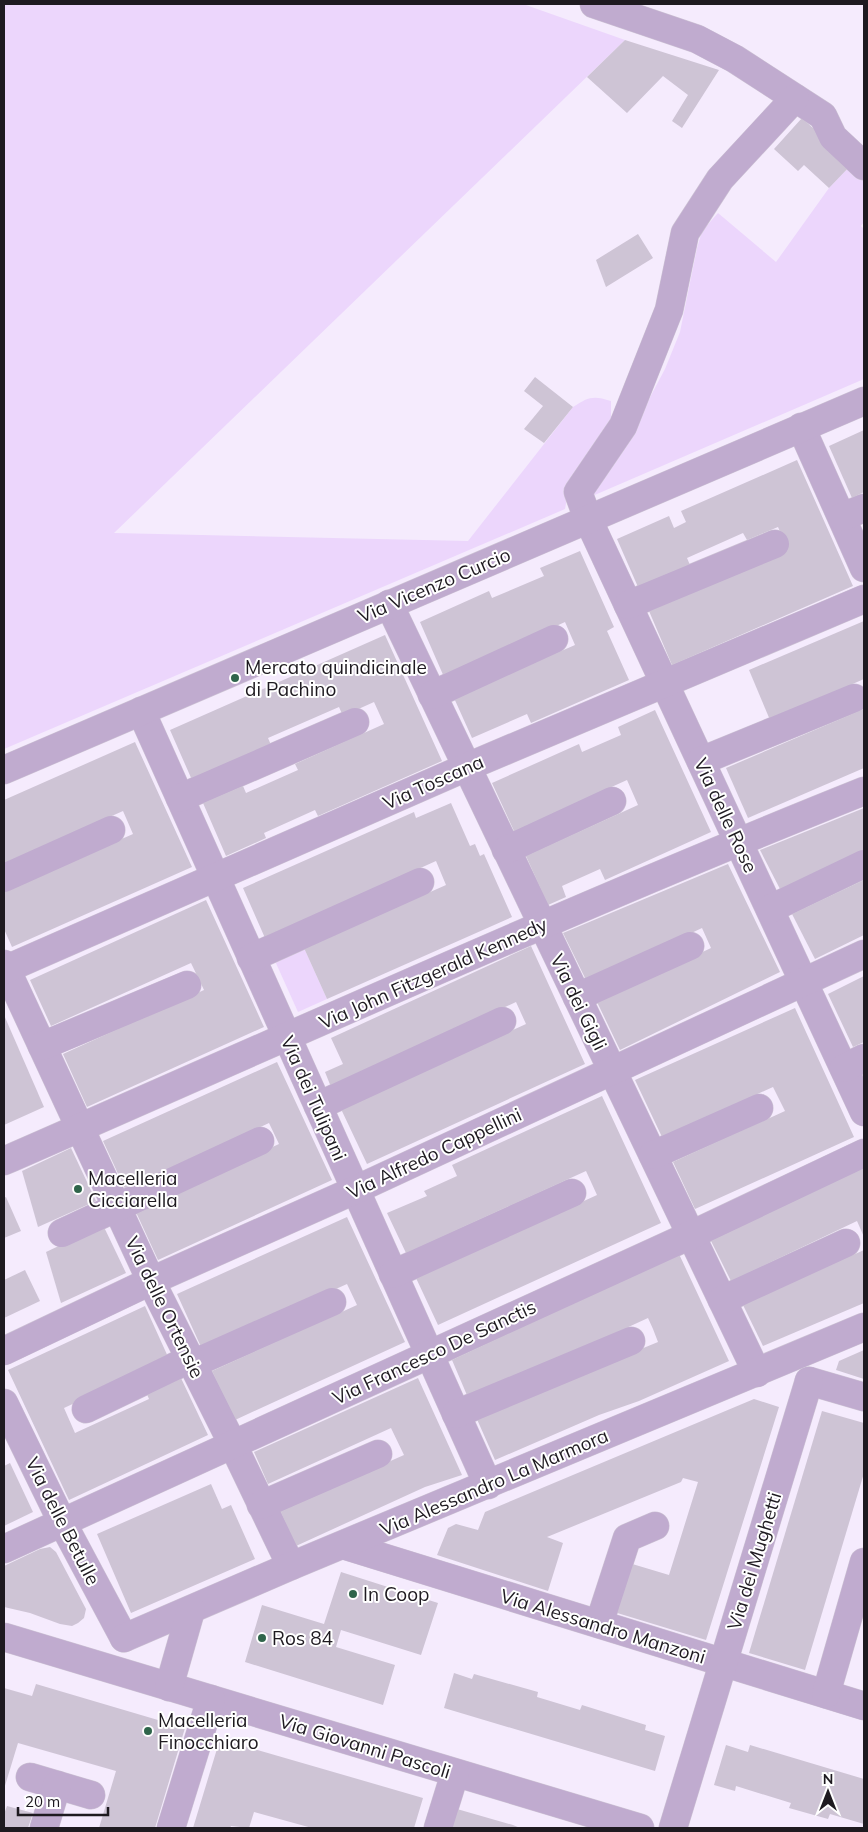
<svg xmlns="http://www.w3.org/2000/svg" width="868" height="1832" font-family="Mulish,sans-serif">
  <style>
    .green { fill: #ecd6fc }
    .building { fill: #cec4d5 }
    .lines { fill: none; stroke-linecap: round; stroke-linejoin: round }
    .minor-casing { stroke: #cec5d5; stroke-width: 29 }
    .minor { stroke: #c0abcf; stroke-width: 28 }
    .poi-dot { fill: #2f654b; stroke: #fff; stroke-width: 2 }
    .labels { text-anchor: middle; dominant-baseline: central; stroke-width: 4; stroke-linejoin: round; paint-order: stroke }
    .street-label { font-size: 19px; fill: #1e1a20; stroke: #fff }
    .poi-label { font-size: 19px; fill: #1e1a20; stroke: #fff; text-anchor: start }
  </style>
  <rect width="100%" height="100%" fill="#f5ebfd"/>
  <g class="green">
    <path d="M4,4H523L625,40L114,533L468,541L573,407C588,397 593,395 611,401V421L569,487L565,509L4,749Z"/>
    <path d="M852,164L864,173V222L861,226L864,229V379L590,497L639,418L665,369L680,332L697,248L702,231L718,213L776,262L829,188Z"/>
    <path d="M304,948L327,999L298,1012L275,961Z"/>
  </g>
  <g class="building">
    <path d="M625,40L719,70L682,128L672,121L688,95L663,76L627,113L587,77Z"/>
    <path d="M802,118L852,164L829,188L804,165L798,171L774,149Z"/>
    <path d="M638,234L653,258L606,287L596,260Z"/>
    <path d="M535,377L573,407L544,443L524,429L543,406L524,391Z"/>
    <path d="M864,430V492L852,498L829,446Z"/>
    <path d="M797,460L853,586L672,665L649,611L788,550L778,527L747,540L743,533L687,558L690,565L638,587L617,539L669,516L674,528L686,522L681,511Z"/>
    <path d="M580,551L614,627L607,631L629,680L531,723L527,714L472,738L454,698L575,645L565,622L444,677L420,622L489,591L492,598L544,576L540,568Z"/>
    <path d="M864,621V679L770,720L749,670Z"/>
    <path d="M385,635L442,761L318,816L315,810L264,833L266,838L226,856L203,803L243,786L246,793L298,770L295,764L384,724L374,702L343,716L339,707L268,738L271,745L192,780L170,730Z"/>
    <path d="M864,709V768L748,818L726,768Z"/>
    <path d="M655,710L711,832L605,880L600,869L562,886L566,897L548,905L526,856L638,805L627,780L514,831L492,783L579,744L582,752L621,735L618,727Z"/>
    <path d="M135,742L192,867L12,947L4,929V891L133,834L123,811L4,864V800Z"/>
    <path d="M451,803L470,846L475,844L480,856L484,854L512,917L327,999L304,948L446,885L436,861L265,938L243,888L414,812L416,818Z"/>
    <path d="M864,808V850L780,889L760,850Z"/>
    <path d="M728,864L780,972L620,1050L597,1002L711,948L702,928L587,982L563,933Z"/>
    <path d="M864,880V935L815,959L792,914Z"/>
    <path d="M206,900L264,1027L87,1107L63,1054L204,990L191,963L51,1026L30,980Z"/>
    <path d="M531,946L585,1064L367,1164L341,1109L526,1024L516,1002L331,1087L325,1072L343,1064L331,1038Z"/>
    <path d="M864,976V1042L853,1047L828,994Z"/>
    <path d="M795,1008L854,1137L695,1209L673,1162L785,1111L773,1087L662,1137L635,1080Z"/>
    <path d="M4,1015L44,1107L4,1125Z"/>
    <path d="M277,1062L332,1180L158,1260L135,1210L279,1144L269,1123L125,1189L103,1141Z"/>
    <path d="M602,1096L661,1223L438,1325L416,1278L597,1195L586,1171L406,1253L387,1213L427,1196L424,1191L457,1176L452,1165Z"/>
    <path d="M71,1148L96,1201L38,1227L22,1171Z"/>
    <path d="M864,1168V1237L857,1221L731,1281L711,1241Z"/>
    <path d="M6,1197L21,1231L4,1238V1198Z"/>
    <path d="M347,1217L405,1342L235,1420L212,1371L357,1305L347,1284L202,1349L177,1294Z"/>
    <path d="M103,1225L126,1273L61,1303L46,1252Z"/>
    <path d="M864,1250V1303L763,1346L743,1305Z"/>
    <path d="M679,1254L729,1361L639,1401L599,1415L495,1460L476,1417L658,1342L653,1329L648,1318L469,1400L452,1360Z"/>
    <path d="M25,1270L40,1301L4,1318V1280Z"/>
    <path d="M145,1306L169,1359L64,1408L75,1433L149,1399L146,1392L180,1376L208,1435L69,1500L8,1370Z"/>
    <path d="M864,1350V1379L836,1370L839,1361Z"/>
    <path d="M418,1378L462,1475L425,1487L296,1546L280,1510L404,1455L391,1428L268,1484L254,1452Z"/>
    <path d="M754,1399L779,1407L706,1640L614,1612L629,1563L669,1575L698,1482L683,1478L681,1482L547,1537L563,1543L548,1591L437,1555L448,1528L456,1524L478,1530L485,1512Z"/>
    <path d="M822,1411L864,1423V1473L805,1670L749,1653Z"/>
    <path d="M10,1463L33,1512L4,1526V1466Z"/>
    <path d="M211,1484L222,1509L231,1505L255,1559L131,1613L97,1534Z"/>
    <path d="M50,1547L56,1552L86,1609L84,1618L78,1623L72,1626L60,1624L30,1613L4,1607V1566L40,1549Z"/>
    <path d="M341,1572L438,1603L421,1655L341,1630L336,1647L395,1665L383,1705L245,1662L262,1605L324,1624Z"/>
    <path d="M454,1673L472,1679L474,1674L538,1692L537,1697L580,1710L582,1705L646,1725L645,1730L665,1736L655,1771L444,1708Z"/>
    <path d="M36,1684L185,1728L155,1828H99L116,1771L18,1743L4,1789V1688L32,1696Z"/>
    <path d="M220,1739L423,1798L414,1828H312L254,1812L249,1828L231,1826L230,1828H193Z"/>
    <path d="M726,1745L748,1752L750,1745L864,1779V1824L830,1814L828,1819L789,1808L791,1803L736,1786L735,1791L714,1785Z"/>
    <path d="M7,1806L33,1813L28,1828H4V1814Z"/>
    <path d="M457,1809L513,1825L520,1828H452Z"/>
  </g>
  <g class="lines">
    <defs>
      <g id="minor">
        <path d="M594,4L697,39L735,59L823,116L833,137L864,166"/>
        <path d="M795,98L720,179L685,233L669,310L623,426L578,492L588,519L864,1112"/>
        <path d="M801,427L864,568"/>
        <path d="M842,517L864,508"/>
        <path d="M389,604L757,1373"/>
        <path d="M628,605L775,544"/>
        <path d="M432,695L554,639"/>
        <path d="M141,711L488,1485"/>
        <path d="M701,761L854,698"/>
        <path d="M4,770L864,401"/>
        <path d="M180,798L355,722"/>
        <path d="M506,850L612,801"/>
        <path d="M4,878L111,830"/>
        <path d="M770,909L864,864"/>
        <path d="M251,958L420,882"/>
        <path d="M4,964L151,1281L233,1445L291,1566"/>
        <path d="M4,970L467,767L864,599"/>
        <path d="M577,997L690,946"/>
        <path d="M42,1046L187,985"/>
        <path d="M844,1068L864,1058"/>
        <path d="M318,1106L502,1021"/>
        <path d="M653,1155L759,1108"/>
        <path d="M4,1161C290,1036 574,907 864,791"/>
        <path d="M62,1233L260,1141"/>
        <path d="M393,1274L572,1193"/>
        <path d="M722,1300L846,1243"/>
        <path d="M4,1351L151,1281L355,1190L864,954"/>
        <path d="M192,1364L332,1302"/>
        <path d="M809,1381L864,1397"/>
        <path d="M4,1403L62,1522L124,1638"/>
        <path d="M86,1409L190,1359"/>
        <path d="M456,1414L631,1341"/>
        <path d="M261,1505L378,1454"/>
        <path d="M343,1545L864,1706"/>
        <path d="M4,1549L691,1235L864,1153"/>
        <path d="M599,1624L627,1538L655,1526"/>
        <path d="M4,1637L640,1828"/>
        <path d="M124,1638L291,1566L864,1327"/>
        <path d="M169,1687L191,1610"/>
        <path d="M826,1694L864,1562"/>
        <path d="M30,1777L91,1795"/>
        <path d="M44,1828L57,1785"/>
        <path d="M171,1828L211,1699"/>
        <path d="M438,1828L455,1773"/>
        <path d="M673,1828L809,1381"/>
      </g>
    </defs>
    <use href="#minor" class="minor-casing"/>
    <use href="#minor" class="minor"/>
  </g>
  <g class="poi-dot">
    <circle cx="235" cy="678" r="5"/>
    <circle cx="78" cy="1189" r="5"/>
    <circle cx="353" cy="1594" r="5"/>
    <circle cx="262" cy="1638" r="5"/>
    <circle cx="148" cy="1731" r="5"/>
  </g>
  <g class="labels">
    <g class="street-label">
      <text transform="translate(434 585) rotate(-23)">Via Vicenzo Curcio</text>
      <text transform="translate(433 782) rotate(-24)">Via Toscana</text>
      <text transform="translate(726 815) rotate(65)">Via delle Rose</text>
      <text transform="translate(433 973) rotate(-24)">Via John Fitzgerald Kennedy</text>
      <text transform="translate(579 1002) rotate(64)">Via dei Gigli</text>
      <text transform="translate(314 1098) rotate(66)">Via dei Tulipani</text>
      <text transform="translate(434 1153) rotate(-25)">Via Alfredo Cappellini</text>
      <text transform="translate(165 1307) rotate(64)">Via delle Ortensie</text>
      <text transform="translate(434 1352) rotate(-25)">Via Francesco De Sanctis</text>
      <text transform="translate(494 1482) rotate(-23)">Via Alessandro La Marmora</text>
      <text transform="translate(63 1521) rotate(63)">Via delle Betulle</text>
      <text transform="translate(754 1561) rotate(-73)">Via dei Mughetti</text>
      <text transform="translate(603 1626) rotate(17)">Via Alessandro Manzoni</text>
      <text transform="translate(365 1746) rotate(17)">Via Giovanni Pascoli</text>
    </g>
    <g class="poi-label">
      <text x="245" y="667">Mercato quindicinale<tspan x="245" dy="22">di Pachino</tspan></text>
      <text x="88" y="1178">Macelleria<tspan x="88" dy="22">Cicciarella</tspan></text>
      <text x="363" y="1594">In Coop</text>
      <text x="272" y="1638">Ros 84</text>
      <text x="158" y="1720">Macelleria<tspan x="158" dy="22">Finocchiaro</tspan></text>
    </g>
  </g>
  <rect width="868" height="1832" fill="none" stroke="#1e1a20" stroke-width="10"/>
  <g transform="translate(828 1792)" stroke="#ffffff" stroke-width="4" paint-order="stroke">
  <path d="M0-4L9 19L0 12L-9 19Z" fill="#1e1a20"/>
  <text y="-8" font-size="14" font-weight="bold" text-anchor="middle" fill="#1e1a20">N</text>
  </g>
  <path d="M18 1807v8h90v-8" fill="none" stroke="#1e1a20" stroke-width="2.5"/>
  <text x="25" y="1807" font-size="15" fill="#1e1a20" stroke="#ffffff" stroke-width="4" paint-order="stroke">20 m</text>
</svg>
